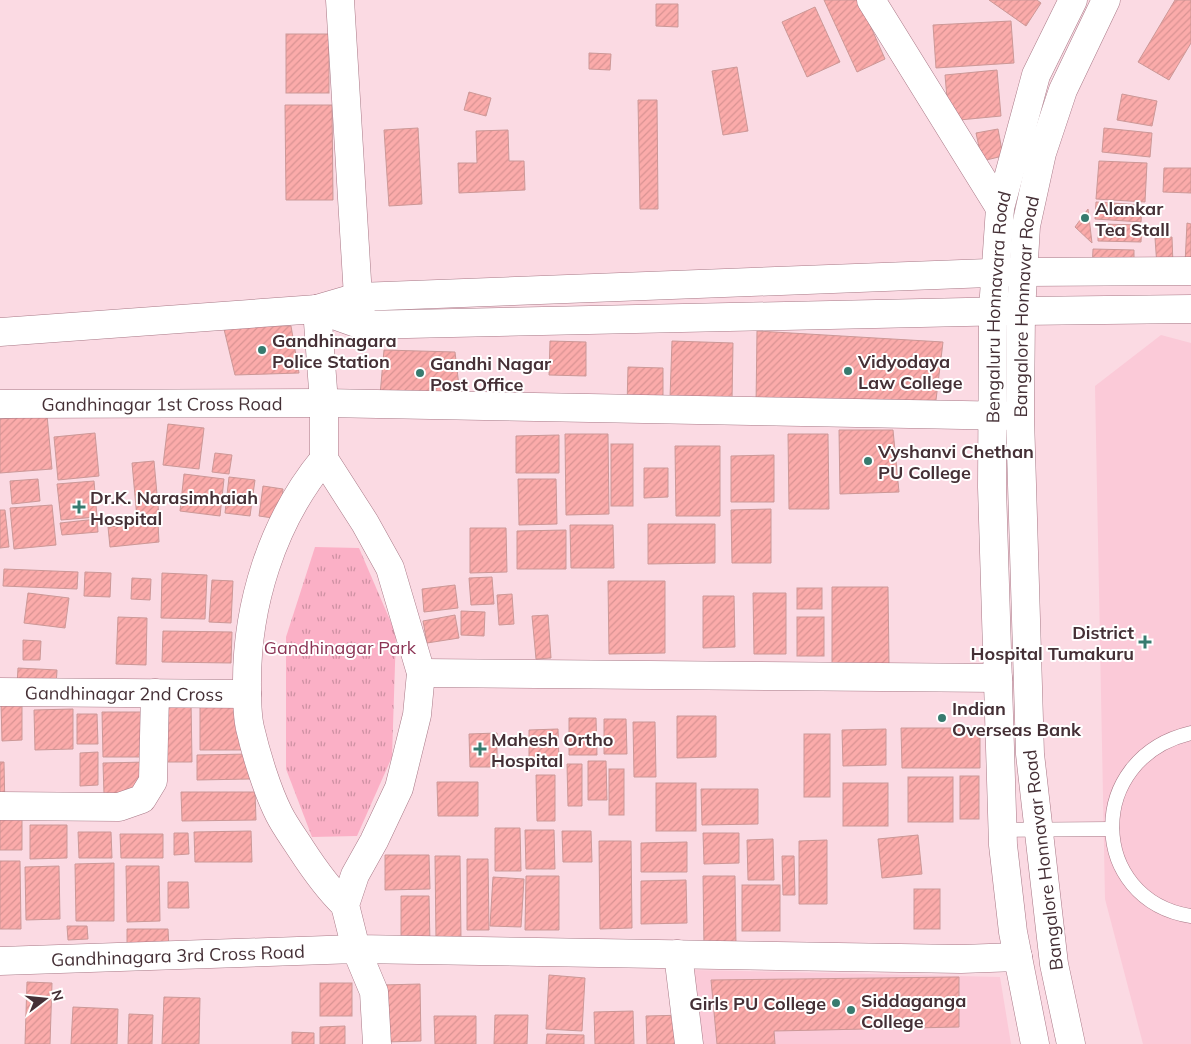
<svg xmlns="http://www.w3.org/2000/svg" width="1191" height="1044" font-family="Mulish,sans-serif">
  <style>
    .built { fill: #fbcad8 }
    .park { fill: url(#park-tufts) }
    .building { fill: url(#building-hatch); stroke: #cc9897 }
    .lines { fill: none; stroke-linecap: round; stroke-linejoin: round }
    .service-casing { stroke: #a87886; stroke-width: 15 }
    .minor-casing { stroke: #a87886; stroke-width: 29 }
    .secondary-casing { stroke: #a87886; stroke-width: 29 }
    .primary-casing { stroke: #a87886; stroke-width: 29 }
    .service { stroke: #fff; stroke-width: 14 }
    .minor { stroke: #fff; stroke-width: 28 }
    .secondary { stroke: #fff; stroke-width: 28 }
    .primary { stroke: #fff; stroke-width: 28 }
    .poi-dot { fill: #377b6f; stroke: #fff; stroke-width: 2 }
    .labels { text-anchor: middle; dominant-baseline: central; stroke-width: 4; stroke-linejoin: round; paint-order: stroke }
    .poi-label { font-size: 18px; font-weight: bold; fill: #453036; stroke: #fff; text-anchor: start }
    .street-label { font-size: 18px; fill: #453036; stroke: #fff }
    .park-label { font-size: 18px; fill: #8b3354; stroke: #fff }
  </style>
  <defs>
    <pattern id="park-tufts" width="24" height="20" patternUnits="userSpaceOnUse" patternTransform="scale(1.25)"><rect width="24" height="20" fill="#fbb0c6"/><path d="M3 7l-1-3M5 7V3M7 7l1-3M15 17l-1-3M17 17v-4M19 17l1-3" fill="none" stroke="#cd90a2"/></pattern>
    <pattern id="building-hatch" width="6" height="6" patternUnits="userSpaceOnUse" patternTransform="scale(1.25)"><rect width="6" height="6" fill="#fbabaa"/><path d="M-1 1l2-2M0 6l6-6M5 7l2-2" fill="none" stroke="#d89393"/></pattern>
  </defs>
  <rect width="100%" height="100%" fill="#fbdae3"/>
  <g class="built">
    <path d="M1161,335L1191,343V1044H1143L1105,899L1095,386Z"/>
    <path d="M693,970L1000,977L1011,1044H699Z"/>
  </g>
  <path class="park" d="M315,547L359,548L396,634L392,757L357,836L312,837L286,769V637Z"/>
  <g class="building">
    <path d="M824,0H859L885,59L857,72Z"/>
    <path d="M989,0H1037L1041,3L1026,26Z"/>
    <path d="M1175,0H1191V43L1169,80L1138,62Z"/>
    <path d="M656,4H678V27L656,26Z"/>
    <path d="M815,7L840,62L807,77L782,22Z"/>
    <path d="M1011,21L1014,63L936,68L933,25Z"/>
    <rect x="286" y="34" width="43" height="59"/>
    <path d="M589,53L611,54L610,70L589,69Z"/>
    <path d="M737,67L748,131L723,135L712,71Z"/>
    <path d="M997,70L1001,116L949,121L945,75Z"/>
    <path d="M469,92L491,98L486,116L464,110Z"/>
    <path d="M1122,94L1157,101L1152,126L1117,120Z"/>
    <path d="M638,100H657L658,209H640Z"/>
    <path d="M285,105H332L333,200H286Z"/>
    <path d="M418,128L422,204L389,206L384,130Z"/>
    <path d="M1104,128L1152,133L1150,157L1102,152Z"/>
    <path d="M998,129L1003,156L982,161L976,133Z"/>
    <path d="M508,130L509,161H524L525,190L459,193L458,163H477L476,131Z"/>
    <path d="M1099,161L1147,163L1145,202L1096,199Z"/>
    <path d="M1164,168H1191V193L1163,192Z"/>
    <path d="M1096,202L1142,205L1141,222L1095,219Z"/>
    <path d="M1088,209L1092,243L1075,227Z"/>
    <path d="M1187,223L1191,224V264H1185Z"/>
    <path d="M1098,224L1142,225L1141,242L1098,241Z"/>
    <path d="M1172,237L1173,265L1157,266L1155,238Z"/>
    <path d="M1093,249L1134,250V272L1092,271Z"/>
    <path d="M223,325L291,326L299,373L235,375Z"/>
    <path d="M757,331L943,342L936,400L756,406Z"/>
    <path d="M550,341L586,342V376L549,375Z"/>
    <path d="M672,341L733,343L732,400L670,398Z"/>
    <path d="M384,350L455,352L460,395H380Z"/>
    <path d="M628,367L663,368V408L627,407Z"/>
    <path d="M47,415L52,469L0,473V419Z"/>
    <path d="M168,424L204,428L199,469L163,465Z"/>
    <path d="M839,430H893L899,492L840,494Z"/>
    <path d="M95,433L99,476L58,480L54,437Z"/>
    <path d="M565,434H608L609,514L566,515Z"/>
    <path d="M788,434H828L829,509H789Z"/>
    <path d="M559,435V473H516V436Z"/>
    <rect x="611" y="444" width="22" height="62"/>
    <path d="M675,446H720V516H676Z"/>
    <path d="M215,453L232,455L229,474L212,472Z"/>
    <path d="M774,455V502H731V456Z"/>
    <path d="M154,461L159,516L137,518L132,463Z"/>
    <path d="M644,468H668V497L644,498Z"/>
    <path d="M184,474L224,479L220,516L180,511Z"/>
    <path d="M229,477L255,480L250,516L225,513Z"/>
    <path d="M38,479L40,501L12,504L10,481Z"/>
    <path d="M518,479H556L557,524L519,525Z"/>
    <path d="M94,481L97,517L61,520L57,484Z"/>
    <path d="M263,486L283,489L280,519L259,516Z"/>
    <path d="M52,505L56,545L14,549L10,508Z"/>
    <path d="M771,509V563H732L731,510Z"/>
    <path d="M0,510H5L9,547L0,548Z"/>
    <path d="M97,519L98,532L62,535L60,523Z"/>
    <path d="M158,523L159,542L110,547L108,527Z"/>
    <path d="M648,524H715V563L648,564Z"/>
    <path d="M570,525H613L614,568H571Z"/>
    <path d="M470,528H506L507,572L470,573Z"/>
    <path d="M566,530V569H517V531Z"/>
    <path d="M4,569L78,572L77,589L3,586Z"/>
    <path d="M85,572L111,573L110,597L84,596Z"/>
    <path d="M162,573L207,575L205,619L161,618Z"/>
    <path d="M492,577L494,604L471,605L469,578Z"/>
    <path d="M132,578L151,579L150,600L131,599Z"/>
    <path d="M212,580L233,581L231,623L209,622Z"/>
    <path d="M608,581H665V653L609,654Z"/>
    <path d="M455,585L458,608L424,612L422,589Z"/>
    <path d="M832,587H888L889,665H832Z"/>
    <rect x="797" y="588" width="25" height="21"/>
    <path d="M28,593L69,598L65,628L24,623Z"/>
    <path d="M753,593H786V654H754Z"/>
    <path d="M512,594L514,624L499,625L497,595Z"/>
    <path d="M703,596H734L735,647L703,648Z"/>
    <path d="M461,611L485,612L484,636L461,635Z"/>
    <path d="M455,615L459,638L427,643L423,621Z"/>
    <path d="M548,615L551,658L536,659L532,616Z"/>
    <path d="M118,617L147,618L146,665L116,664Z"/>
    <rect x="797" y="617" width="27" height="39"/>
    <path d="M163,631L232,632L231,663L162,662Z"/>
    <path d="M23,640L41,641L40,660H23Z"/>
    <path d="M18,668L57,670L56,687L17,685Z"/>
    <path d="M160,701H191L192,762H161Z"/>
    <path d="M242,702V750H200V703Z"/>
    <path d="M1,703H22V740L2,741Z"/>
    <path d="M73,709V749L35,750L34,710Z"/>
    <path d="M102,712H148L149,757H103Z"/>
    <path d="M77,714H97L98,744H77Z"/>
    <path d="M677,716H716V757L677,758Z"/>
    <path d="M569,718H596L597,755H569Z"/>
    <path d="M604,719H626L627,754H604Z"/>
    <path d="M633,722H655L656,777H634Z"/>
    <path d="M901,728H980V768H902Z"/>
    <path d="M558,729L559,762H529V730Z"/>
    <path d="M886,729V765L843,766L842,730Z"/>
    <path d="M497,733V767H470L469,734Z"/>
    <rect x="804" y="734" width="26" height="63"/>
    <path d="M98,752V785L80,786V753Z"/>
    <path d="M249,754L250,779L197,780V755Z"/>
    <path d="M588,761H606L607,800H588Z"/>
    <path d="M0,762H4L5,812H0Z"/>
    <path d="M147,762L148,794H104L103,763Z"/>
    <path d="M567,764H582V806H568Z"/>
    <rect x="609" y="769" width="15" height="46"/>
    <path d="M536,775H555V821H537Z"/>
    <rect x="960" y="776" width="19" height="43"/>
    <rect x="908" y="777" width="45" height="45"/>
    <path d="M437,782H478V816H438Z"/>
    <rect x="656" y="783" width="40" height="48"/>
    <rect x="843" y="783" width="45" height="43"/>
    <path d="M701,789H758V824L702,825Z"/>
    <path d="M181,792H255L256,820L182,821Z"/>
    <path d="M22,818V850H0V819Z"/>
    <path d="M30,825H67V858L30,859Z"/>
    <path d="M495,828H520L521,871H495Z"/>
    <path d="M525,830H554L555,869H526Z"/>
    <path d="M251,831L252,862H195L194,832Z"/>
    <path d="M562,831H591L592,862H563Z"/>
    <path d="M78,832H111L112,858H79Z"/>
    <path d="M174,833H188L189,854L174,855Z"/>
    <path d="M703,833H739V863L704,864Z"/>
    <path d="M120,834H163V858H121Z"/>
    <path d="M918,835L922,874L882,878L878,839Z"/>
    <path d="M773,839L774,880H748L747,840Z"/>
    <path d="M827,840V904H799V841Z"/>
    <path d="M599,841H631L632,928L600,929Z"/>
    <path d="M687,842V872H641V843Z"/>
    <path d="M385,855H429L430,889L385,890Z"/>
    <path d="M435,856H460L461,940H436Z"/>
    <path d="M782,856H794L795,895H783Z"/>
    <path d="M467,859H488L489,930H467Z"/>
    <path d="M0,861H20L21,929H0Z"/>
    <path d="M114,863V921H76L75,864Z"/>
    <path d="M59,866L60,919L26,920L25,867Z"/>
    <path d="M126,866H159L160,921L127,922Z"/>
    <path d="M526,876H559V930H525Z"/>
    <path d="M703,876H735L736,946L704,947Z"/>
    <path d="M493,877L524,879L521,927L490,926Z"/>
    <path d="M686,880L687,923L641,924V881Z"/>
    <path d="M168,882H188L189,908H168Z"/>
    <rect x="742" y="885" width="38" height="46"/>
    <rect x="914" y="889" width="26" height="40"/>
    <path d="M401,896H429L430,945H401Z"/>
    <path d="M67,926H87L88,939L68,940Z"/>
    <path d="M127,929H168L169,949L127,950Z"/>
    <path d="M549,975L585,978L582,1031L546,1029Z"/>
    <path d="M959,977V1027L774,1031L775,1044H717L711,980Z"/>
    <path d="M27,982L52,983L50,1044H25Z"/>
    <rect x="320" y="983" width="32" height="33"/>
    <path d="M420,984L421,1041L385,1042L383,985Z"/>
    <path d="M164,997L200,998L199,1044H162Z"/>
    <path d="M73,1007L118,1009L117,1044H71Z"/>
    <path d="M633,1011L634,1044H595L594,1012Z"/>
    <path d="M129,1014L153,1015L152,1044H128Z"/>
    <path d="M495,1015H528L527,1044H494Z"/>
    <path d="M687,1015L688,1044H647L646,1016Z"/>
    <path d="M434,1016H476V1044H435Z"/>
    <path d="M345,1026V1044H320V1027Z"/>
    <path d="M292,1032L314,1033V1044H292Z"/>
    <path d="M547,1034L584,1035V1044H546Z"/>
  </g>
  <g class="lines">
    <defs>
      <g id="service">
        <path d="M1191,733C1084,758 1088,900 1191,916"/>
        <path d="M1002,830L1112,829"/>
      </g>
      <g id="minor">
        <path d="M340,0L358,297L362,320"/>
        <path d="M871,0L1000,208"/>
        <path d="M317,309L324,403V459L365,523L390,568L421,673L417,715L399,788L374,841L355,875L345,905L356,949L961,959L1018,957"/>
        <path id="s1" d="M0,404L324,403L1016,416"/>
        <path d="M324,459C272,522 246,606 247,687C247,700 247,715 250,728C256,754 267,790 279,814C285,826 294,838 301,849C314,869 328,889 345,905"/>
        <path d="M421,673L998,678"/>
        <path id="s2" d="M0,692L247,694"/>
        <path d="M0,806L119,807L142,799L153,781L155,693"/>
        <path d="M678,954L689,1044"/>
        <path id="s3" d="M0,961L356,949L374,992L377,1044"/>
      </g>
      <g id="secondary">
        <path d="M1024,272L1191,271"/>
        <path d="M1021,311L1191,309"/>
      </g>
      <g id="primary">
        <path d="M317,309L362,325L1012,311"/>
        <path d="M0,332L317,309L358,297L1015,272"/>
        <path id="s4" d="M1035,1044L1013,932L1003,845L992,487L993,310L1000,208L1036,75L1073,0"/>
        <path id="s5" d="M1071,1044L1054,964L1030,754L1020,417L1021,311L1026,226L1042,153L1063,90L1106,0"/>
      </g>
    </defs>
    <use href="#service" class="service-casing"/>
    <use href="#minor" class="minor-casing"/>
    <use href="#secondary" class="secondary-casing"/>
    <use href="#primary" class="primary-casing"/>
    <use href="#service" class="service"/>
    <use href="#minor" class="minor"/>
    <use href="#secondary" class="secondary"/>
    <use href="#primary" class="primary"/>
  </g>
  <g class="poi-dot">
    <circle cx="1085" cy="218" r="5"/>
    <circle cx="262" cy="350" r="5"/>
    <circle cx="848" cy="371" r="5"/>
    <circle cx="420" cy="373" r="5"/>
    <circle cx="868" cy="461" r="5"/>
    <path d="M76.5 499.5h5v5h5v5h-5v5h-5v-5h-5v-5h5z"/>
    <path d="M1142.5 634.5h5v5h5v5h-5v5h-5v-5h-5v-5h5z"/>
    <circle cx="942" cy="718" r="5"/>
    <path d="M477.5 741.5h5v5h5v5h-5v5h-5v-5h-5v-5h5z"/>
    <circle cx="836" cy="1003" r="5"/>
    <circle cx="851" cy="1010" r="5"/>
  </g>
  <g class="labels">
    <g class="poi-label">
      <text x="1095" y="208">Alankar<tspan x="1095" dy="21">Tea Stall</tspan></text>
      <text x="272" y="340">Gandhinagara<tspan x="272" dy="21">Police Station</tspan></text>
      <text x="858" y="361">Vidyodaya<tspan x="858" dy="21">Law College</tspan></text>
      <text x="430" y="363">Gandhi Nagar<tspan x="430" dy="21">Post Office</tspan></text>
      <text x="878" y="451">Vyshanvi Chethan<tspan x="878" dy="21">PU College</tspan></text>
      <text x="90" y="497">Dr.K. Narasimhaiah<tspan x="90" dy="21">Hospital</tspan></text>
      <text x="1134" y="632" text-anchor="end">District<tspan x="1134" dy="21">Hospital Tumakuru</tspan></text>
      <text x="952" y="708">Indian<tspan x="952" dy="21">Overseas Bank</tspan></text>
      <text x="491" y="739">Mahesh Ortho<tspan x="491" dy="21">Hospital</tspan></text>
      <text x="861" y="1000">Siddaganga<tspan x="861" dy="21">College</tspan></text>
      <text x="826" y="1003" text-anchor="end">Girls PU College</text>
    </g>
    <g class="street-label">
      <text stroke="none"><textPath href="#s4" startOffset="740">Bengaluru Honnavara Road</textPath></text>
      <text stroke="none"><textPath href="#s5" startOffset="741">Bangalore Honnavar Road</textPath></text>
      <text stroke="none"><textPath href="#s1" startOffset="162">Gandhinagar 1st Cross Road</textPath></text>
      <text stroke="none"><textPath href="#s2" startOffset="124">Gandhinagar 2nd Cross</textPath></text>
      <text transform="translate(1043 860) rotate(-97)">Bangalore Honnavar Road</text>
      <text stroke="none"><textPath href="#s3" startOffset="178">Gandhinagara 3rd Cross Road</textPath></text>
    </g>
    <g class="park-label">
      <text x="340" y="647">Gandhinagar Park</text>
    </g>
  </g>
  <g transform="translate(45 999) rotate(74)" stroke="#ffffff" stroke-width="4" paint-order="stroke">
  <path d="M0-4L9 19L0 12L-9 19Z" fill="#453036"/>
  <text y="-8" font-size="14" font-weight="bold" text-anchor="middle" fill="#453036">N</text>
  </g>
</svg>
